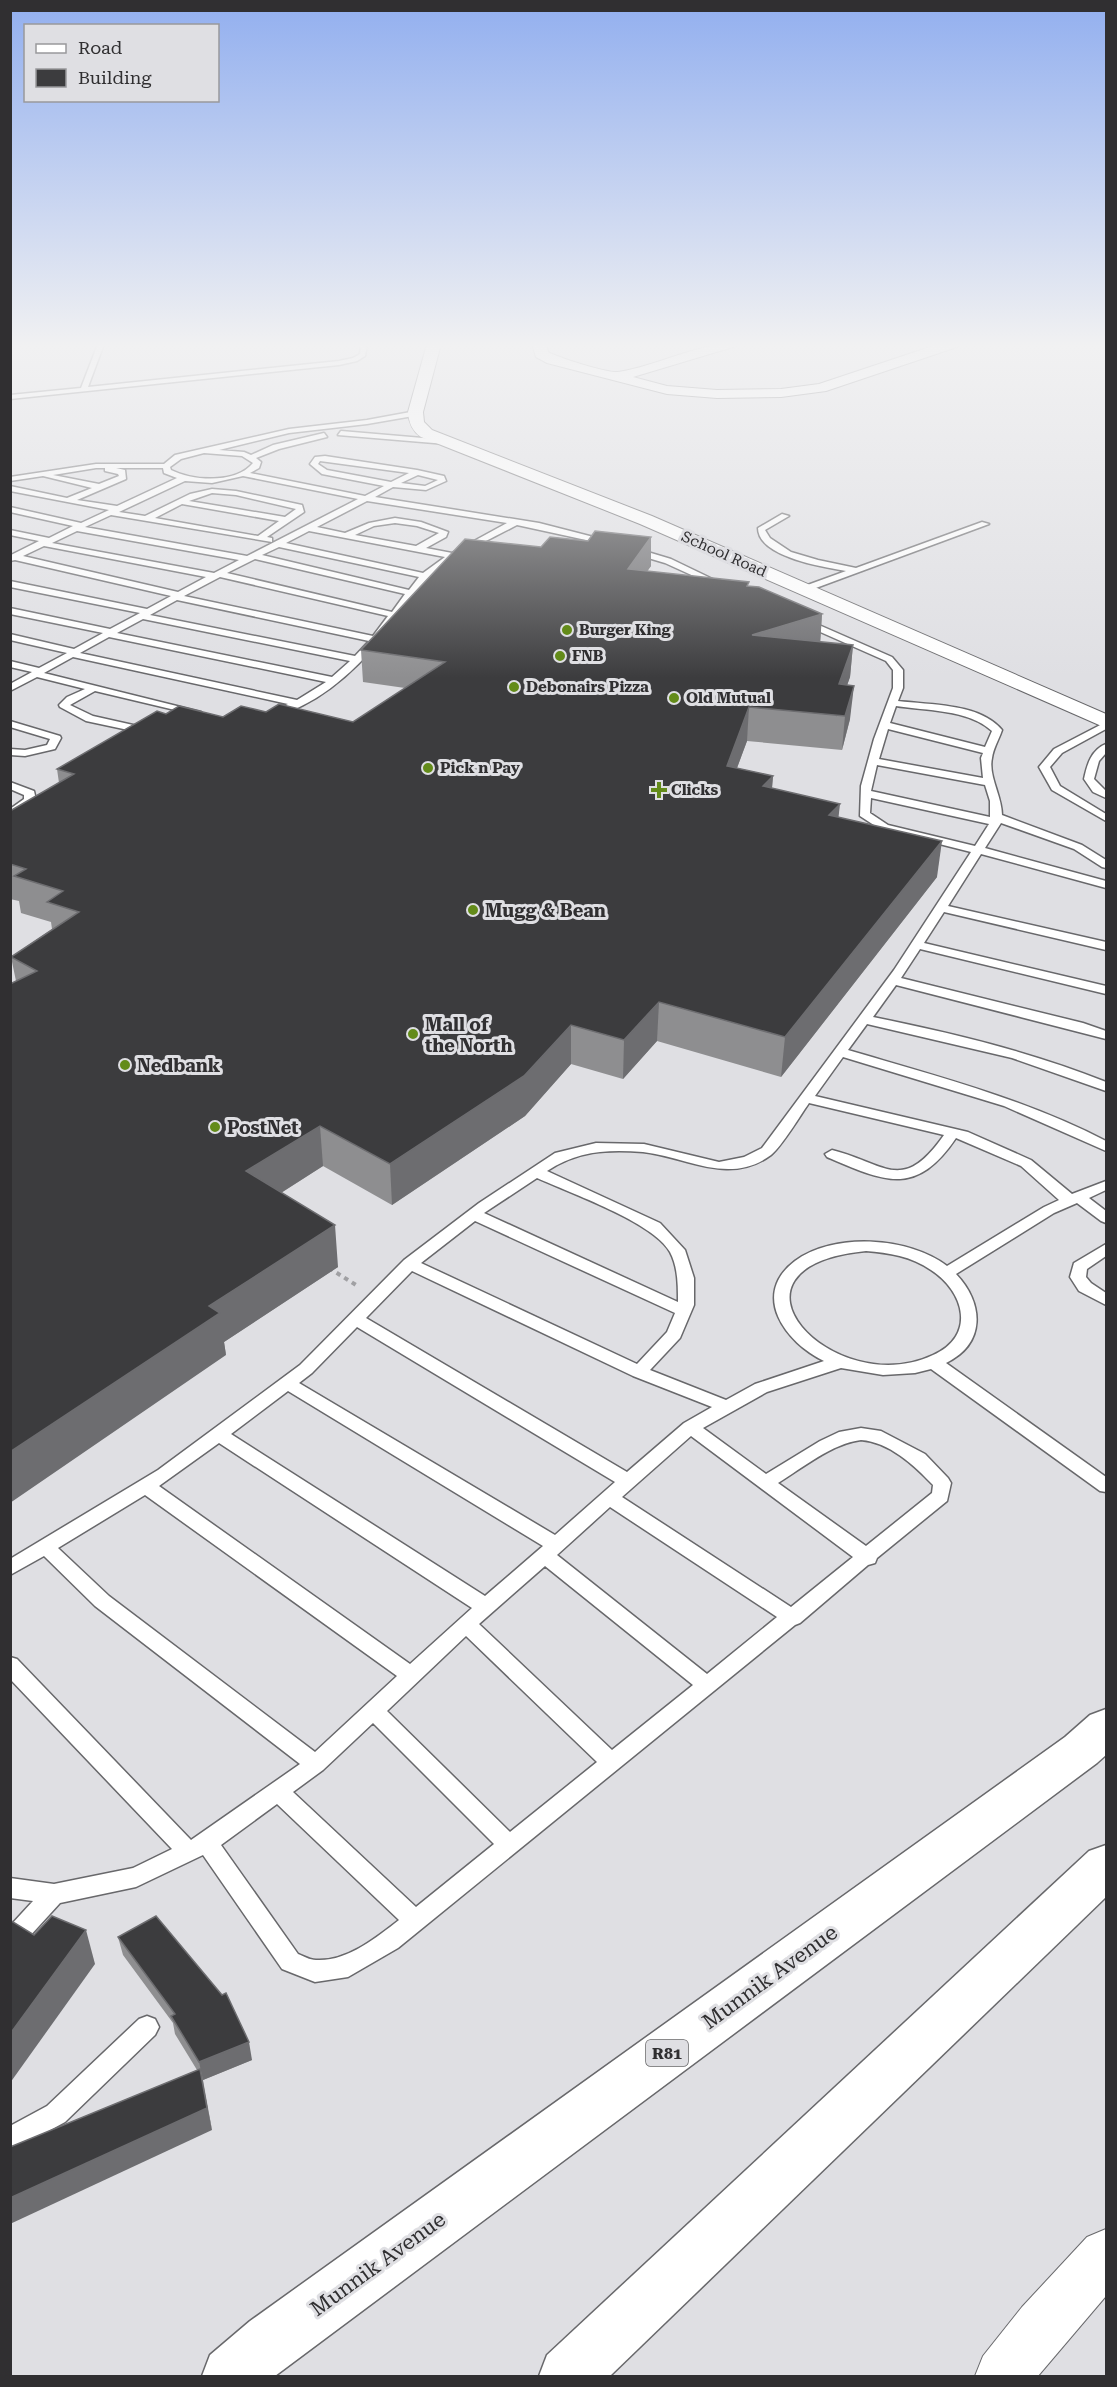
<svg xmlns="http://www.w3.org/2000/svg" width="1117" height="2387" font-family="'Roboto Serif',serif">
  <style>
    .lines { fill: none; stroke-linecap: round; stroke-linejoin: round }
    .lane-casing { stroke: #68686b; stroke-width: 3 }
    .street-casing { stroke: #68686b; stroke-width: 2 }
    .primary-casing { stroke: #68686b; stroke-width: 3 }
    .path { stroke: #a0a0a3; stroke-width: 4; stroke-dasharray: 4.5 4.5; stroke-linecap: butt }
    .lane { fill: #fff; fill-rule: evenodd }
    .street { fill: #fff; fill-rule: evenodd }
    .primary { fill: #fff; fill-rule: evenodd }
    .wall { fill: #8e8e90 }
    .shaded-wall { fill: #6d6d70 }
    .building { fill: #3c3c3e; stroke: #6d6d70; stroke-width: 1.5 }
    .poi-dot { fill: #638b19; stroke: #dfdfe3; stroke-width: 2 }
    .labels { text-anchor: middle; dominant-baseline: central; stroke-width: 6; stroke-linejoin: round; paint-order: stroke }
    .far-street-label { font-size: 15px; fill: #302f31; stroke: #dfdfe3 }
    .far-poi-label { font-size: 15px; font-weight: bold; fill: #302f31; stroke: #dfdfe3; text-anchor: start }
    .shield { fill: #dfdfe3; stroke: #646466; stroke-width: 1.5 }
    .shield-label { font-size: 16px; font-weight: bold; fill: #302f31 }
    .poi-label { font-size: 18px; font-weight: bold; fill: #302f31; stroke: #dfdfe3; text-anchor: start }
    .near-street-label { font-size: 21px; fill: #302f31; stroke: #dfdfe3 }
  </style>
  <rect width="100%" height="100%" fill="#dfdfe3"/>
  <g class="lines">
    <defs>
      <g id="lane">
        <path d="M98,344H104L88,387L339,361L353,358L360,354L361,344H367L365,356L357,361L339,365L10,399V395L81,388Z"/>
        <path d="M416,411L419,415L367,424L289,433L219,450L244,452L251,455L273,445L324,433L327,437L279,449L256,458L261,462L259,468L250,473L365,496L384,486L322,474L310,464L315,457L325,456L417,470L444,476L446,481L426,490L393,487L375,497L539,523L613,542L609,545L517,525C493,538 453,555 434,573C415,591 402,612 386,633C357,669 320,704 275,716L271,715V711L288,704L73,657L44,673L201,712L196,715L95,691L70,705L93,716L151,729V733L147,734L86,721L60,707L59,705L67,697L85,689L37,677L10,691V684L32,672L10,667V661L39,668L67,653L10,640V634L74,649L103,633L10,614V608L110,629L140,613L10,587V581L147,609L171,596L15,560L10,561L11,555L39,541L10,535V530L49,538L73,526L10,512V507L81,523L109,510L10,491V486L67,498L92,488L43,476L10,481V477L96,464H164L175,455L289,429L367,420ZM204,453L242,456L253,463C236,484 193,481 171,470L170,467L181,459ZM320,461L409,473L391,482L327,470L318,464ZM96,468H105V471L118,474L119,476L99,484L53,475ZM116,468H163L164,473L177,478L117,506L77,500L126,479L125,470ZM418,475L438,480L425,486L401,483ZM243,476L358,499L247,556L85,527L111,515L272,542V538L267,537L304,512L302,505L236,491L212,489L190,494L145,516L119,512L185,481L212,483ZM212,493L236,495L296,509L285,517L189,501ZM367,501L507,523L452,553L426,548L446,537L448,532L421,522L395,518L369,523L345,533L317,527ZM182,504L279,521L258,536L155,518ZM395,523L417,526L439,533L416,546L355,535L374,526ZM77,531L239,560L214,573L52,543ZM309,531L445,557L423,573L286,543ZM44,546L206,577L178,592L23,556ZM279,547L419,577L409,590L262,555ZM255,559L405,594L392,612L227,573ZM220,577L388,616L373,636L184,596ZM177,600L369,641L355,656L150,615ZM143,619L350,661L332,677L117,633ZM109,637L326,682L297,700L80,653Z"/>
        <path d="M341,431L446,440L450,442L446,444L338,435Z"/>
        <path d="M782,514L789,516L765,530L770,538L791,552L818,560L856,568L982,522L989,524L805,592L802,591V587L846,571C824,567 758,557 758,528Z"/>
        <path d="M631,547L671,559L727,586L720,588L665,563L628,552V548Z"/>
        <path d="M803,618L892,657L903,670V688L898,701C930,705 980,703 1002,730C999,739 993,749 992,758C988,776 1002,796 1002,815L1082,845L1106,860V868L1102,867L1074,849L1001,823L985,848L1106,881V888L981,854L948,906L1106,942V950L944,912L924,943L1106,986V994L920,949L901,978L1083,1023L1106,1031V1039L896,985L873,1017C952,1033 1031,1052 1106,1082V1091L1012,1058L867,1024L848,1050C936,1076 1025,1099 1106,1141V1151L1004,1106L843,1057L815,1096L968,1132L1031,1160L1072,1194L1106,1181V1190L1089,1198L1106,1211V1223L1101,1221L1077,1203L1054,1213L956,1274C984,1303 986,1344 946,1363L1106,1477V1492L1100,1491L931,1369L915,1373L883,1375L841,1368L767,1392L703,1428L766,1474L820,1441L839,1432L861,1428L881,1431L925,1454L948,1478L951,1483L947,1501L877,1558L875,1563L868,1565L800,1623L795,1625L398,1948L348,1977L315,1982L282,1969L203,1855L136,1887L60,1903L18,1949L10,1952V1926L33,1901L10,1898V1878L54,1884L133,1868L172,1849L10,1679V1657L17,1659L191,1840L300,1764L95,1606L44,1556L10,1575V1559L158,1470L300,1365L404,1260L479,1203L555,1153L596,1143L644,1144L719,1162L744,1157L762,1148L894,970L971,852L880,829L860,816L861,786L874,739L893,688V670L886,661L800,623V619ZM896,706C926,711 968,709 992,731L985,747L890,723ZM888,729L983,753L981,758L983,778L879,759ZM877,765L985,785L990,801V817L871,791ZM871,798L989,824L975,846L888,825L870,813ZM809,1103L944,1135C902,1195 885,1163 832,1150L825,1154L827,1157C885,1182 916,1197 956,1138L1021,1166L1059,1200L1044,1207L947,1266C909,1237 834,1232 795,1261C750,1295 786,1343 824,1361L755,1384L726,1400L650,1370L680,1338L694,1305V1278L685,1250L660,1223L547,1171C577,1151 607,1149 643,1152C687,1157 729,1186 771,1155C782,1146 800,1116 809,1103ZM537,1178C570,1193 653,1222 670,1252C678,1267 678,1285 678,1302L484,1213ZM475,1221L675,1313L667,1332L637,1364L421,1263ZM866,1251C889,1253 911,1256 931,1270C965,1292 976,1336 933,1355C833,1402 705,1267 866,1251ZM412,1271L633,1376L712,1407L684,1423L627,1472L366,1318ZM357,1327L615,1482L555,1535L299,1383L312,1373ZM288,1391L543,1546L485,1596L231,1434ZM691,1436L853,1557L791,1607L622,1497ZM861,1440C889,1442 914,1465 933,1485L932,1493L866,1546L778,1483C804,1467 831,1444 861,1440ZM219,1443L472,1608L410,1664L159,1486ZM145,1495L397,1676L315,1752L109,1596L58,1548ZM610,1507L777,1617L707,1674L557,1555ZM545,1566L693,1685L612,1750L479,1624ZM466,1636L597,1762L510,1832L387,1711ZM373,1723L494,1844L416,1907L293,1792L323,1770ZM277,1804L399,1920C376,1938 346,1962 316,1960C310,1960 303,1956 298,1954L221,1845Z"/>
        <path d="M10,721L60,736L61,738L55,749L25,756L10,755V749L25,750L47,745L50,739L10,727Z"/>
        <path d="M1106,722V729L1062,753L1050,767L1060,786L1106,814V821L1052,790L1039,767L1054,749Z"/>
        <path d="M1106,744V753L1099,761L1094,779L1106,791V798L1093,792L1084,779C1087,765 1091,750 1106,744Z"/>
        <path d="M10,782L34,791L36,800L10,818V809L24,799V795L10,789Z"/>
        <path d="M1106,1244V1256L1087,1269L1086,1277L1091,1283L1106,1293V1305L1079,1291L1070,1277L1074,1263Z"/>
        <path d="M147,2016L155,2019L159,2027L155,2035L65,2122L10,2152V2126L47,2106L139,2019Z"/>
      </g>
      <g id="street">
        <path d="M427,344H441L423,412L424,422L432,430L652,516L1106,714V728L640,524L421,437C412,431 409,423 408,412Z"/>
        <path d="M532,344H546L548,352C559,358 607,373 618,372C658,366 694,344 735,344L733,347L633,377L667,386L717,390L781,389L819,384L939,344H959L957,347L826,391L781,397L717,398L667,394L547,363L536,357Z"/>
        <path d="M1106,2229V2296L1038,2376H975L983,2356L1022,2307L1087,2237Z"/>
      </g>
      <g id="primary">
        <path d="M1106,1709V1755L1097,1763L275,2376H202L210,2355L250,2321L1065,1737L1090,1715Z"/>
        <path d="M1106,1845V1897L610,2376H539L547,2355L1089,1851Z"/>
      </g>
    </defs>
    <use href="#lane" class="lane-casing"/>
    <use href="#street" class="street-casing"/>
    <use href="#primary" class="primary-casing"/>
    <path class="path" d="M329,1268L356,1285"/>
    <use href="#lane" class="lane"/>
    <use href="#street" class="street"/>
    <use href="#primary" class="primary"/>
  </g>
  <g class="wall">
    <path d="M651,537V566L647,571L749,586L822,614L820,642L853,645L850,677L847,685L850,719L842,750L747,741L737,768L773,776L772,788L838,817L937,877L781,1077L657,1041L623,1079L571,1064L525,1116L392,1205L323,1166L281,1193L338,1267L224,1342L226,1355L16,981L11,957L52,929L51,922L21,913L19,901L10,899V811L59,783L57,769L166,714L223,717L266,712L353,722L405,688L363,682L361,650L541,547L588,541Z"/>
    <path d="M118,1937L252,2060L203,2080L212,2130L197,2070L175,2034L173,2023L123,1955Z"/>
  </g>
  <g class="shaded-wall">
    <path d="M651,537V566L627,600L628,569Z"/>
    <path d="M822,614L820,646L752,635Z"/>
    <path d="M853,645L850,677L836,717L839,684Z"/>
    <path d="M854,686L850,719L842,750L845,716Z"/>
    <path d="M749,707L747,741L725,800L727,766Z"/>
    <path d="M773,776L770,811L763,786Z"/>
    <path d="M840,804L836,839L829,815Z"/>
    <path d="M942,841L937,877L781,1077L785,1037Z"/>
    <path d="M659,1002L657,1041L623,1079L624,1040Z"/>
    <path d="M571,1025V1064L525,1116L392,1205L390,1164Z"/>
    <path d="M320,1126L323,1166L251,1212L246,1171Z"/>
    <path d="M335,1225L338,1267L224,1342L226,1355L10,1503V1452L209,1306Z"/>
    <path d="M86,1930L95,1964L10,2083V2034Z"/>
    <path d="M249,2042L252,2060L203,2080L199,2062Z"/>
    <path d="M200,2069L212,2130L10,2224V2198Z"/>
  </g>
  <g class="building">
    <path d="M595,531L651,537L628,569L749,582L747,586L759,587L822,614L752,635L853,645L839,684L854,686L845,716L749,707L727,766L773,776L763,786L840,804L829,815L942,841L785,1037L659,1002L624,1040L571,1025L524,1076L390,1164L320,1126L246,1171L335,1225L209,1306L220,1313L10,1452V984L37,971L11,957L79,912L47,902L63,891L14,876L26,869L10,864V811L74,774L57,769L157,711L166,714L179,706L223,717L241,706L266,712L279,704L353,722L445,662L361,650L465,539L541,547L550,537L588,541Z"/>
    <path d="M52,1916L86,1930L10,2034V1920L34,1935Z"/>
    <path d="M156,1916L222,1995L226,1993L249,2042L199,2062L171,2016L175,2014L118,1937Z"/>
    <path d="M200,2069L207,2108L10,2198V2147Z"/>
  </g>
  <linearGradient id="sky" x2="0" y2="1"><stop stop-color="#92afef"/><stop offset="0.51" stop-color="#f1f1f2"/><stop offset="1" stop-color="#f1f1f2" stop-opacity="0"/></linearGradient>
  <rect width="1117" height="678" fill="url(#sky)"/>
  <g class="poi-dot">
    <circle cx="567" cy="630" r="6"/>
    <circle cx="560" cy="656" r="6"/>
    <circle cx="514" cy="687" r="6"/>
    <circle cx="674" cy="698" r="6"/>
    <circle cx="428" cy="768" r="6"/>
    <path d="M656 781h6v6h6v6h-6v6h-6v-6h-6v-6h6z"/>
    <circle cx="473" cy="910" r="6"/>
    <circle cx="413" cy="1034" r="6"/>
    <circle cx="125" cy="1065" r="6"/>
    <circle cx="215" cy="1127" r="6"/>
  </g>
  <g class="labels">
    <g class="far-street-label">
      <text transform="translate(724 554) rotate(24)">School Road</text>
    </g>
    <g class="far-poi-label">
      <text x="579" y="630">Burger King</text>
      <text x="572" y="656">FNB</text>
      <text x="526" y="687">Debonairs Pizza</text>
      <text x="686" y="698">Old Mutual</text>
      <text x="440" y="768">Pick n Pay</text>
      <text x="671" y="790">Clicks</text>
    </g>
    <rect class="shield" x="646" y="2040" width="42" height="26" rx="4.5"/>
    <g class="shield-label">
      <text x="667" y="2053">R81</text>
    </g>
    <g class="poi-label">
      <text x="485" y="910">Mugg &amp; Bean</text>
      <text x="425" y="1024">Mall of<tspan x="425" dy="21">the North</tspan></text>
      <text x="137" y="1065">Nedbank</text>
      <text x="227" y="1127">PostNet</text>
    </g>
    <g class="near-street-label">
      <text transform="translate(770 1977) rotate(-36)">Munnik Avenue</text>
      <text transform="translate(378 2264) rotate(-36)">Munnik Avenue</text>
    </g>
  </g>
  <rect width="1117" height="2387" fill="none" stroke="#302f31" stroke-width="24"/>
  <rect x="24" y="24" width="195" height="78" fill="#dfdfe3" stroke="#99999c" stroke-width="1.5"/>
  <rect x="36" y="44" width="30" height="9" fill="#ffffff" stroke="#99999c" stroke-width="1.5"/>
  <text x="78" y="54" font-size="18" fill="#302f31">Road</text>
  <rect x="36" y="69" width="30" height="18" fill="#3c3c3e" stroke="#99999c" stroke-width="1.5"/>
  <text x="78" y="84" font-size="18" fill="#302f31">Building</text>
</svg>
